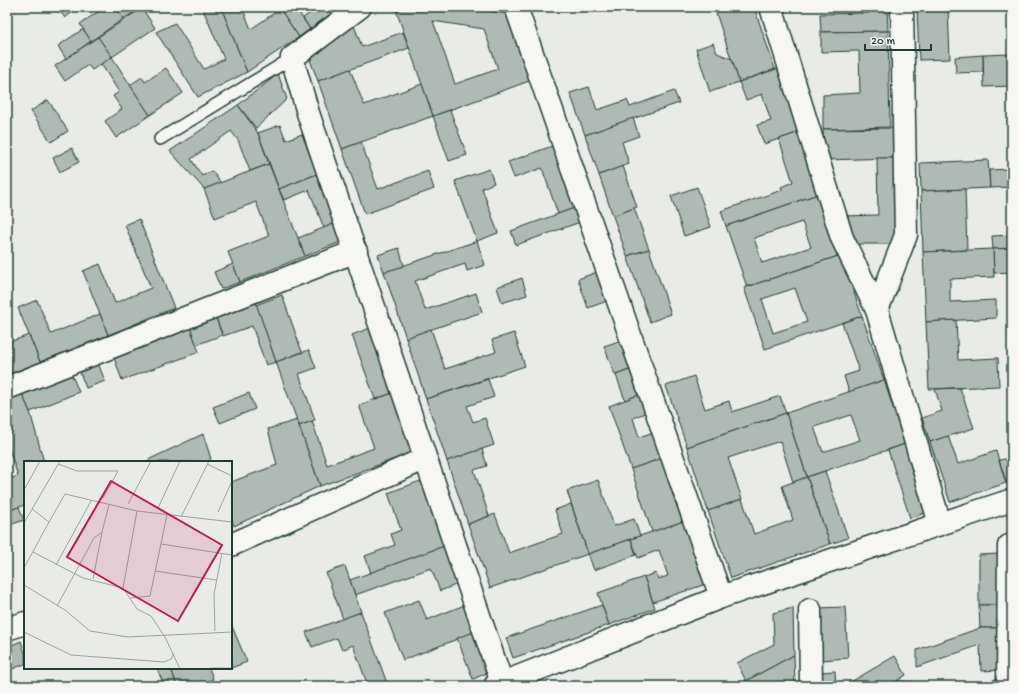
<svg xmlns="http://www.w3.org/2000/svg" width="1019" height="693" font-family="'Gochi Hand',sans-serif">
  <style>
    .building { fill: #b0bab5; stroke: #1f3d34; fill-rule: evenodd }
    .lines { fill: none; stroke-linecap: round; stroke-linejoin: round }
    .service-casing { stroke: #1f3d34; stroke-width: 14 }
    .minor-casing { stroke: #1f3d34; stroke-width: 25 }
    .service { stroke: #f6f6f2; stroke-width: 11 }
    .minor { stroke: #f6f6f2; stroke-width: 22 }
    .inset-road { fill: none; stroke: #98a59f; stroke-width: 1 }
    .view { fill: #c2185b; fill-opacity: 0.15; stroke: #c2185b; stroke-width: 2 }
    .inset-edge { fill: none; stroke: #1f3d34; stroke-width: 2 }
  </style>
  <rect width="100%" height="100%" fill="#e9ebe7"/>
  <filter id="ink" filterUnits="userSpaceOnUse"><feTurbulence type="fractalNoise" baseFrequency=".025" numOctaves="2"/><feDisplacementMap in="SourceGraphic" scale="8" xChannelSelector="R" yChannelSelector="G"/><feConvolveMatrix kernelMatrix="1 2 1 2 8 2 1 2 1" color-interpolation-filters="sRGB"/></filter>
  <g filter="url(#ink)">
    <g class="building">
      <path d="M57,7H79L65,18Z"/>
      <path d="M105,7H116L123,19L91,41L80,24Z"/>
      <path d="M116,7H143L123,19Z"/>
      <path d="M202,7H221L247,72L198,97L156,32L175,23L204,69L224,59Z"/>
      <path d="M221,7H242L251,29L280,9L299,37L247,72Z"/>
      <path d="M283,7H295L310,29L299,37L280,9Z"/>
      <path d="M319,7H340L310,29L303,18Z"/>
      <path d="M395,7H461L508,14L532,80L433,116ZM433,21L484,29L498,69L455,84Z"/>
      <path d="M714,7H754L775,69L739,82Z"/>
      <path d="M869,7H887L888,31L821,32L820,14L869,13Z"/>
      <path d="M917,7H948L950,59L919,60Z"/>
      <path d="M142,8L155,28L112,57L98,37Z"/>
      <path d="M353,23L362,47L403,32L409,48L318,81L310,60Z"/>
      <path d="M83,29L91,41L66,59L58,46Z"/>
      <path d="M888,31L890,127L823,129V95L860,93L859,51L821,52V32Z"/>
      <path d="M98,37L112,57L92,70L88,65L65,81L55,66Z"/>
      <path d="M713,43L717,53L732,59L739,82L710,92L696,49Z"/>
      <path d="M1012,54V86L984,87L983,55Z"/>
      <path d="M983,55V72L956,73L955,57Z"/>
      <path d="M112,57L150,115L116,138L105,121L122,109L113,96L119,92L101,64Z"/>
      <path d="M166,68L183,93L150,115L130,85L142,77L145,82Z"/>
      <path d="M779,68L800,132L764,144L757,125L771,121L762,94L746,100L739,82Z"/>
      <path d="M350,69L364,105L422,84L433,116L342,149L318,81Z"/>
      <path d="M278,74L287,99L256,128L238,105Z"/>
      <path d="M589,87L597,110L627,100L630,107L674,91L679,103L585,135L570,93Z"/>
      <path d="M48,100L68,131L51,142L31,111Z"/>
      <path d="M238,105L258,133L269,164L250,171L238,140L231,131L191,159L202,176L212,171L221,183L204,189L170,151Z"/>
      <path d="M450,110L467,155L449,161L433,116Z"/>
      <path d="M633,118L639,136L622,142L629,164L599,175L585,135Z"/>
      <path d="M280,125L286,140L302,134L317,174L279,189L258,133Z"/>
      <path d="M893,128V158L824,160L823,129Z"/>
      <path d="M800,132L821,193L726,226L721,211L782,190L781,187L793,182L779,139Z"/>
      <path d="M361,142L378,189L428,171L434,189L365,214L342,149Z"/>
      <path d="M555,145L577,207L558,214L542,168L514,178L508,162Z"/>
      <path d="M72,148L79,162L60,172L53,158Z"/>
      <path d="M877,158H893L896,244H852L844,216L878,215Z"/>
      <path d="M988,160L990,188L921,191L920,163Z"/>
      <path d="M269,164L305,256L240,282L228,252L269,236L256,202L215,218L204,189Z"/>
      <path d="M623,166L637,207L613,216L599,175Z"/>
      <path d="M489,169L494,183L482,188L498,233L477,241L455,181Z"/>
      <path d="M1012,169V187L990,188L989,170Z"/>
      <path d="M317,174L336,223L324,228L309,190L284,200L279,189Z"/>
      <path d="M697,187L711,227L684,236L671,196Z"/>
      <path d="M965,189L967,250L923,252L921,191Z"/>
      <path d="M821,193L841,255L747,287L726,226ZM802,222L811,247L762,263L754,238Z"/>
      <path d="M577,207L583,221L516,245L511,231Z"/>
      <path d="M634,208L649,249L627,256L613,216Z"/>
      <path d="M139,219L174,308L108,335L83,271L100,264L115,303L151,288L125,225Z"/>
      <path d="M336,223L343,241L305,256L298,238Z"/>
      <path d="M1012,235V248L993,249L992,236Z"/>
      <path d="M477,241L485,265L467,271L465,264L415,281L425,310L476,293L482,312L406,338L384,272Z"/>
      <path d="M399,248L404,266L384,272L378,255Z"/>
      <path d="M1012,248V272L994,273L993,249Z"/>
      <path d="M649,249L671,314L650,322L627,256Z"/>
      <path d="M993,249L994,277L950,279V302L996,300V318L926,322L923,252Z"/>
      <path d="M841,255L862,316L765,349L744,288ZM795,288L807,322L773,333L762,299Z"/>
      <path d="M233,264L240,282L221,289L214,272Z"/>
      <path d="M597,272L607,301L588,308L578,279Z"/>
      <path d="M522,278L527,295L502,303L497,287Z"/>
      <path d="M282,295L302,352L276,362L256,305Z"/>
      <path d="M37,300L51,334L100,314L108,335L40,362L18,308Z"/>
      <path d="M256,303L276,362L266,365L252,326L223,336L216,318Z"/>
      <path d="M862,316L884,380L849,392L844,376L859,371L842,323Z"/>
      <path d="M216,318L222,335L196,345L190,327Z"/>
      <path d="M956,320L958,360L998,358L999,386L929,389L926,322Z"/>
      <path d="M190,327L199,352L122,380L113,355Z"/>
      <path d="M370,328L393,393L375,399L352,335Z"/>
      <path d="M431,329L445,369L496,352L492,340L514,333L525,366L426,399L406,338Z"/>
      <path d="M29,335L40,362L7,375V343Z"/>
      <path d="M622,340L632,369L615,375L604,346Z"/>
      <path d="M309,350L316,368L299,374L315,420L299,426L276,362Z"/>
      <path d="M98,363L105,381L86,388L79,370Z"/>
      <path d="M632,369L641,394L625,400L616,375Z"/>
      <path d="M71,373L79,392L30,412L22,394Z"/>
      <path d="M694,376L705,409L729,401L732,412L780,396L786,413L687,447L666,386Z"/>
      <path d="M488,379L494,397L467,406L473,422L485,418L494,445L447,461L426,399Z"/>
      <path d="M884,380L905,444L807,477L786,413ZM851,415L860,440L823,452L814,427Z"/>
      <path d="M960,388L974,428L930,442L922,418L942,411L935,389Z"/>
      <path d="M249,393L255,409L220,423L213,407Z"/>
      <path d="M393,393L414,452L320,486L299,426L312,421L327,465L374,448L359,405Z"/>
      <path d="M22,394L30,412L44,462H25V505L7,511V480L18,476L7,443V400Z"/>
      <path d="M641,394L647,412L633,418L639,437L654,432L663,458L631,469L609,406Z"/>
      <path d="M786,413L807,477L793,482L780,441L728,458L742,499L708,511L687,447Z"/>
      <path d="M297,420L320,486L234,526L231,517V482L277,465L268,429Z"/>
      <path d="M203,434L211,459L207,462H149L148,460Z"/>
      <path d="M948,436L958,464L996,451L1006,483L950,502L930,442Z"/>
      <path d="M905,444L928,512L910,518L888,450Z"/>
      <path d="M482,449L487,466L474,470L489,516L468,524L447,461Z"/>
      <path d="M663,458L684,521L652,532L631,469Z"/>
      <path d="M1012,458V493H1010L999,460Z"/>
      <path d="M825,471L848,538L830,544L807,477Z"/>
      <path d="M807,477L830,544L731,578L708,511L742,499L754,534L793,520L782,486Z"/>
      <path d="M423,480L447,545L371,573L365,556L395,545L391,534L401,530L388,493Z"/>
      <path d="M598,480L614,526L634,519L640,536L588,554L567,491Z"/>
      <path d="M571,504L588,554L490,588L468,524L495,514L509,553L563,534L555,510Z"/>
      <path d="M19,507L24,520L7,526V511Z"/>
      <path d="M684,521L706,584L653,602L644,577L656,573L658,579L668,576L659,550L638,558L631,539Z"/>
      <path d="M631,539L636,555L594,570L588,554Z"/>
      <path d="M447,545L460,583L440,591L431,568L355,595L350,580Z"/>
      <path d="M999,554L1000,605H979V555Z"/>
      <path d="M345,566L361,612L343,619L326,573Z"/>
      <path d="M644,577L655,608L609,625L598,593Z"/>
      <path d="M419,600L427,620L467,604L478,631L403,660L385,613Z"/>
      <path d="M602,605L609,625L513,658L506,638Z"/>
      <path d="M979,605H1000L1001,628H980Z"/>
      <path d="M845,607L848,658L821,660L817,608Z"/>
      <path d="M793,608L794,655L746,681L737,663L774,644L773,613Z"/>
      <path d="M361,612L388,686H368L353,645L342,650L337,638L312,647L306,632Z"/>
      <path d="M231,624L247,662L231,668Z"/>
      <path d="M980,628H1001V670L981,671L980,645L917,667V650Z"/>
      <path d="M474,632L489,672L473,679L457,638Z"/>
      <path d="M21,641L25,653V664L7,671V647Z"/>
      <path d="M794,655L795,686H737L746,681Z"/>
      <path d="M895,656L906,675L889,686H844Z"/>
      <path d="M157,668H171L177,686H164Z"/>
      <path d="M171,668H209L213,679L197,686H177Z"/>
      <path d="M835,671L836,686H822L821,672Z"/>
      <path d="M1001,676L1002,686H981Z"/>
      <path d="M897,681L916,682L915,686H897Z"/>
    </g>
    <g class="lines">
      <defs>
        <path id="service" d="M160,139L292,58"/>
        <g id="minor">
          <path d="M360,7L292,58L308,113L502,683"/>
          <path d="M516,7L721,597"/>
          <path d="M771,7L842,238L877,310L906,235L902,7"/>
          <path d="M877,310L940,524"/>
          <path d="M7,388L356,251"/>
          <path d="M231,545L424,459"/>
          <path d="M810,610L811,686"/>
          <path d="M7,629L25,623"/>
          <path d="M495,686L721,597L1012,500"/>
          <path d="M1008,686L1009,546"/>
        </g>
      </defs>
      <use href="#service" class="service-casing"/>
      <use href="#minor" class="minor-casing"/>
      <use href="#service" class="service"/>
      <use href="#minor" class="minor"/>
    </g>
  </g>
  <g transform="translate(24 461)">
    <rect width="208" height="208" fill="#e9ebe7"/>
    <path class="inset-road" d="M34,3L53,10H94L79,37M183,3L208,15M0,29L16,0M104,43L127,0M134,47L156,0M194,51L208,20M157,56L185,0M25,61L41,33L113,50L208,61M0,62L36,0M78,71L85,44M137,83L208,94M9,91L59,117L99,127L113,148L127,155L141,176L156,208M32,104L67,40M0,107L25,61L8,48M131,110L192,119M0,124L41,149L66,170L104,176L208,171M99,127L113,50M107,137L126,135L143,54M33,145L70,77L78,71L69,118M191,170L190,133L198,92M0,171L47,194L140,201L147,198L150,192M186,207H208"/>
    <path class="view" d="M87,20L198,84L154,160L43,96Z"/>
    <rect width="208" height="208" class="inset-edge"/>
  </g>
  <rect width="1019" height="693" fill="none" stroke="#f6f6f2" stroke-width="24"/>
  <rect x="12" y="12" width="995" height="669" fill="none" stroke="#1f3d34" stroke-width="1.5" filter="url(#ink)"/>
  <path d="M865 44v6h66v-6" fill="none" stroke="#1f3d34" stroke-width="2"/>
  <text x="871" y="44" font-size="12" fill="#1f3d34" stroke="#f6f6f2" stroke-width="3" paint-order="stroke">20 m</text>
</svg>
